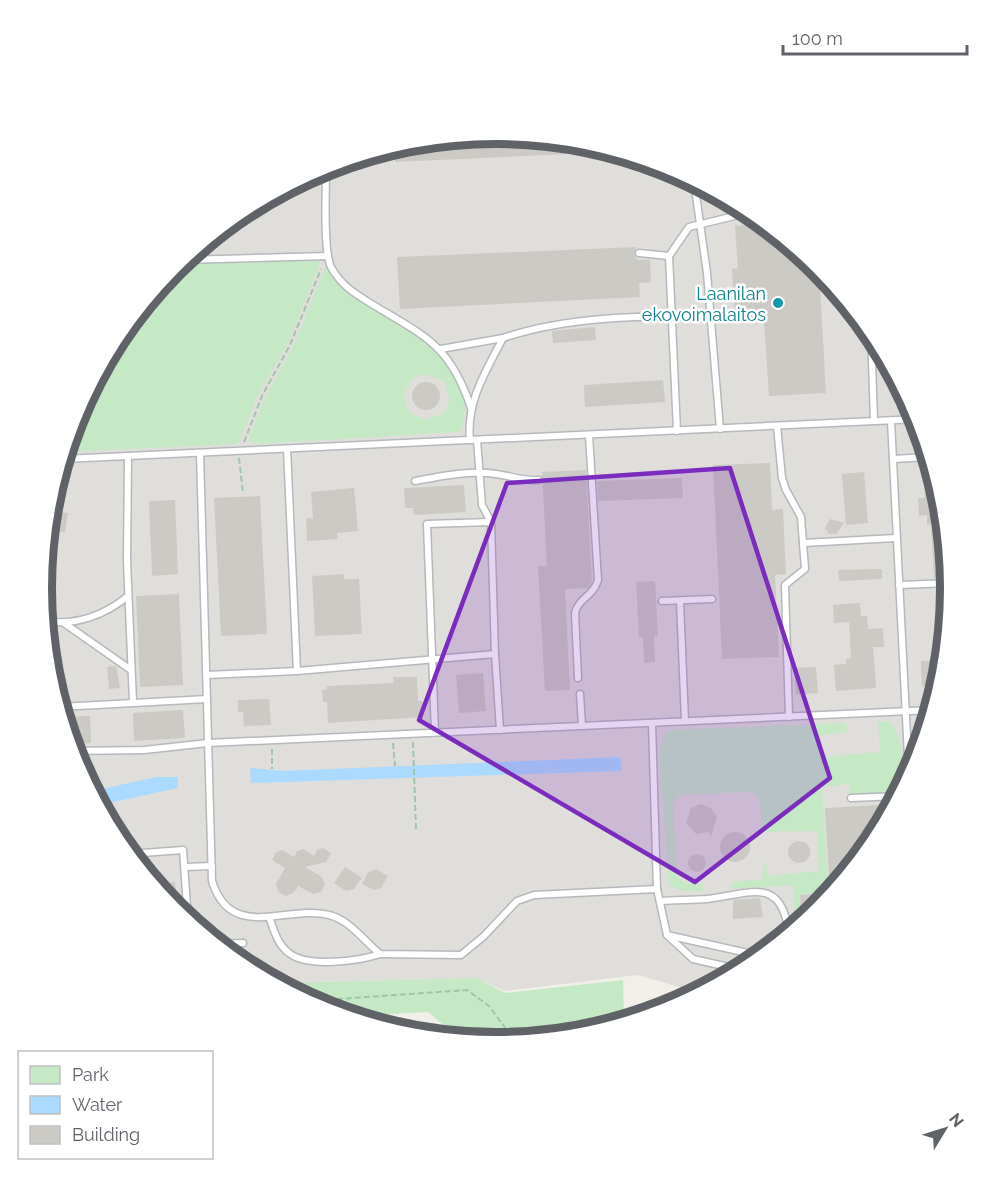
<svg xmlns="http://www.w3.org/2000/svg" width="993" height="1177" font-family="Raleway,sans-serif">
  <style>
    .industrial { fill: #e0deda }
    .green { fill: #c5e8c5; fill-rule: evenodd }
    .water { fill: #aadaff }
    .building { fill: #cccac5 }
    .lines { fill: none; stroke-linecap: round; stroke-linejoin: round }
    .service-casing { stroke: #b5b8bc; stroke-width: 9 }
    .path { stroke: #9cc7a9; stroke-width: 2; stroke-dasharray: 6 3; stroke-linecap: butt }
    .service { stroke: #fff; stroke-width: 6 }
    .marked { fill: #7b2cbf; fill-opacity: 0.2; stroke: #7b2cbf; stroke-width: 4.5; stroke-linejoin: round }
    .culture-dot { fill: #0f9aa8; stroke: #fff; stroke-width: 2 }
    .labels { text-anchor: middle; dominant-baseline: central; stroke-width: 5; stroke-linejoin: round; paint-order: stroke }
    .culture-label { font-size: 18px; fill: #0d838f; stroke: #fff; text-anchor: end }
    .rim { fill: none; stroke: #5f6368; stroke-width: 8 }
  </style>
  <rect width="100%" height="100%" fill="#f1efe8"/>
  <path class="industrial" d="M497,134L586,143L671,169L749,211L818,267L875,336L917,415L942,500L951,588L942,678L916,763L874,841L818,910L749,967L700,993L638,975L504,991L477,978L275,983L244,966L175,910L118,841L76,762L51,677L42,588L51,499L77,414L119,336L175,267L244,210L323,168L408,143Z"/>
  <g class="green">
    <path d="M304,260H317L320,263L288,343L257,396L238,444L65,452L77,414L119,336L178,264Z"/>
    <path d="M326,266L346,293L407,329L438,352L460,386L465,406L464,423L459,432L253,444L249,438L265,398L293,347ZM425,374L444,381L450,400L444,413L425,420L409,412L403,395L412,379Z"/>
    <path d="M930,718L916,763L915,765L914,728L920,721Z"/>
    <path d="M889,721C905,737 902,764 904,786L901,792L850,796L849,784L822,787L828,890L800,895L801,916L812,915L793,930V885L731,889V882L763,879V862H766L768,876L819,871L817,831L762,832L760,801L753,792L679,795L673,803L677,876L685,883H702L703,891H680L669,884L659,752L665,733L671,730L846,723L847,732L820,735L822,757L880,752L878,722Z"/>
    <path d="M477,978L505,993L623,980L624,1023L585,1034L496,1043L460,1039L428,1012L347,1016L322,1008L276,983Z"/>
  </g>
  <g class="water">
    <path d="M620,757L622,771L251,783L250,768L284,771Z"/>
    <path d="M157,777H178V788L99,805L92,791Z"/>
  </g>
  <g class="building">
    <path d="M497,134L586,143L612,152L395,162L394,147L408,143Z"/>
    <path d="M766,224L803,255L804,273L822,272L832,285H820L826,393L769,396L764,321L735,323L732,269L738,268L735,226Z"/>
    <path d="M637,247L634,253L637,260H650L651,282L639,283L640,297L400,309L397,257Z"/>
    <path d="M595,327L596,340L553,343L552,331Z"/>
    <path d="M663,380L665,402L585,407L584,385Z"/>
    <circle cx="426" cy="396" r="14"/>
    <path d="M770,463L772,510L783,509L786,574L775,575L779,657L722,659L713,465Z"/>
    <path d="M586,470L592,581L588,588L565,589L570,690L545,691L538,566H547L542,472Z"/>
    <path d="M864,472L868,523L846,525L842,474Z"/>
    <path d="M934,473L942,500L950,577H934L931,524L927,525V515L919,516L918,498H925L923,474Z"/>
    <path d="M682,478L683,498L598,501L597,481Z"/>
    <path d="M464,485L466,512L414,515L413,508H405L404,488Z"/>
    <path d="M354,488L358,531L337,533L338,539L307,541L306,518H313L311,492Z"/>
    <path d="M260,496L267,634L221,636L214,498Z"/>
    <path d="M175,500L178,574L152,576L149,501Z"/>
    <path d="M50,511L68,513L65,532L48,530Z"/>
    <path d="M830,519L844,523L836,534H829L825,528Z"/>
    <path d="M882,569V579L839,581L838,570Z"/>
    <path d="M344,574V579H359L362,634L315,636L312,576Z"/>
    <path d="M655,581L658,636H654L655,662L644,663L643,637H639L636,582Z"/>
    <path d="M179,594L183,685L140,687L136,596Z"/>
    <path d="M860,603L861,616H867L868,629L883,628L884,647H873L876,688L836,691L834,665L846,664V659H851L849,622L834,623L833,605Z"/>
    <path d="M921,661H944L940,685L922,686Z"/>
    <path d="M116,666L120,688L109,689L107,667Z"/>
    <path d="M816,667L818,693L796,695L794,668Z"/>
    <path d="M483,673L486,711L459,713L456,675Z"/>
    <path d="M393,677H417L418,701H422L423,717L328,723L327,702H323L322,690L327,689V686L394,683Z"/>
    <path d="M269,699L271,725L244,726L243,712H238V700Z"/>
    <path d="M183,710L185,738L134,741L133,713Z"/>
    <path d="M90,716L91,743L71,744L63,717Z"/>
    <path d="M701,804L711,808L717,817L711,837L709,832L696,834L686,823L691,808Z"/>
    <path d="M879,805L881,829L874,841L818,910L812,915L801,916L800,895L830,893L825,808Z"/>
    <circle cx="735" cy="847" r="15"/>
    <circle cx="799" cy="852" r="11"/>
    <path d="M323,848L331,853L326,862L305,867L322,877L325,885L321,892L313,894L298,886L293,893L286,896L278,892L276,884L285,868L272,860L276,852L282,850L294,857L297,851L303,849L314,856L317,850Z"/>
    <circle cx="697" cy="863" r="9"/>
    <path d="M345,867L362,878L354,889L346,891L334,883Z"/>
    <path d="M376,869L388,876L381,888L374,890L362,884L368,872Z"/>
    <path d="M175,882L177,911L153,883Z"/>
    <path d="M760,898L763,917L733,919V900Z"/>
  </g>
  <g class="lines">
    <defs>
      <g id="service">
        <path d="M316,172H326L330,166"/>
        <path d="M326,172C326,192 323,251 331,267C341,286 357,295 375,306C427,337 451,347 471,408"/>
        <path d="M694,181L707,273L720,429"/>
        <path d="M639,253L669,256"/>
        <path d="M183,260L328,256"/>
        <path d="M871,331L874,421"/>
        <path d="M441,349L503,338"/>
        <path d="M891,421L909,776"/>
        <path d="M777,426L782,478L786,490L801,517L805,569L785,585L789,717"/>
        <path d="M677,431L669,256L689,227L751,212"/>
        <path d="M470,440C466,402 486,371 503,338C568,316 642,316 710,316"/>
        <path d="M477,440L482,505L491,522"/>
        <path d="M287,449L297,671"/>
        <path d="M200,453L212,881C231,943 288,904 329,915C350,920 364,941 380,954L461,955L484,936L517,901L534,895L657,889"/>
        <path d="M128,456L127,561L133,702"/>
        <path d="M63,459L918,419"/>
        <path d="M893,459L929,457"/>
        <path d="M415,481C441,476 470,470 496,474C511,476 523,481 539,480"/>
        <path d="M803,543L896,538"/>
        <path d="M899,585L951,583"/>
        <path d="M662,601L712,599"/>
        <path d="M680,601L685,721"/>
        <path d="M45,621C76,626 105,615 128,596"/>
        <path d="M64,623L131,670"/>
        <path d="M207,675L297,671L495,654L500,730"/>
        <path d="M578,678L575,613C579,597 593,597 598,580L589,435"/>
        <path d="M580,694L582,726"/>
        <path d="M60,707L207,699"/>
        <path d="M652,723L657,889L667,935L693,959L742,970"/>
        <path d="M435,732L427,524L491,522L495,654"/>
        <path d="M73,751L144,750L208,743L932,710"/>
        <path d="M851,798L899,796"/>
        <path d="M129,854L183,850L188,921"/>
        <path d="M185,867L212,866"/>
        <path d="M660,901C676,900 692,900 707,899C750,894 781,875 789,933"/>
        <path d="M269,917C274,930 277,944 289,953C307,968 359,961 380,954"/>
        <path d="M667,935L761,956"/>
        <path d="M217,944L243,943"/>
      </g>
    </defs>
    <use href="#service" class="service-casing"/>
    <g class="path">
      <path d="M244,442L262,396L290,345L321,269"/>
      <path d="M239,458L243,493"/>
      <path d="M47,642L58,632"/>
      <path d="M413,742L416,830"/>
      <path d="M393,743L395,766"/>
      <path d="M272,749V769"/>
      <path d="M310,1001L467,990L489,1006L515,1041"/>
    </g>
    <use href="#service" class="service"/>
  </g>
  <path class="marked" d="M730,468L830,778L695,882L419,720L507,483Z"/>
  <circle class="culture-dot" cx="778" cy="303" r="6"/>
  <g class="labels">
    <g class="culture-label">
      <text x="766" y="293">Laanilan<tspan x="766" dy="21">ekovoimalaitos</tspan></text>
    </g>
  </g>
  <path d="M0 0H993V1177H0ZM52 588a444 444 0 1 1 888 0a444 444 0 1 1-888 0Z" fill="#fff" fill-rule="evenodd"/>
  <path class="rim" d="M52 588a444 444 0 1 1 888 0a444 444 0 1 1-888 0Z"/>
  <rect x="18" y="1051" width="195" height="108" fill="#ffffff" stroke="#bfc1c3" stroke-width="1.5"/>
  <rect x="30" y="1066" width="30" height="18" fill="#c5e8c5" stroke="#bfc1c3" stroke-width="1.5"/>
  <text x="72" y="1081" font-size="18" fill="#5f6368">Park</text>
  <rect x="30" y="1096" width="30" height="18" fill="#aadaff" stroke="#bfc1c3" stroke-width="1.5"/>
  <text x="72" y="1111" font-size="18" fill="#5f6368">Water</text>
  <rect x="30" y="1126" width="30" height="18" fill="#cccac5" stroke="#bfc1c3" stroke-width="1.5"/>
  <text x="72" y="1141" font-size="18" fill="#5f6368">Building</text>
  <g transform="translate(945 1129) rotate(52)" stroke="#ffffff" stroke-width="4.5" paint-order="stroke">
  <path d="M0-4.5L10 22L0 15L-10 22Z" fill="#5f6368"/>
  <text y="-9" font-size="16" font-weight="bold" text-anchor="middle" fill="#5f6368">N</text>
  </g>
  <path d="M783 45v9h184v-9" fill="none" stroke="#5f6368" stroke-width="3"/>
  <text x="792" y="45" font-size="18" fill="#5f6368" stroke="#ffffff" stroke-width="4.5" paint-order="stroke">100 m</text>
</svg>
